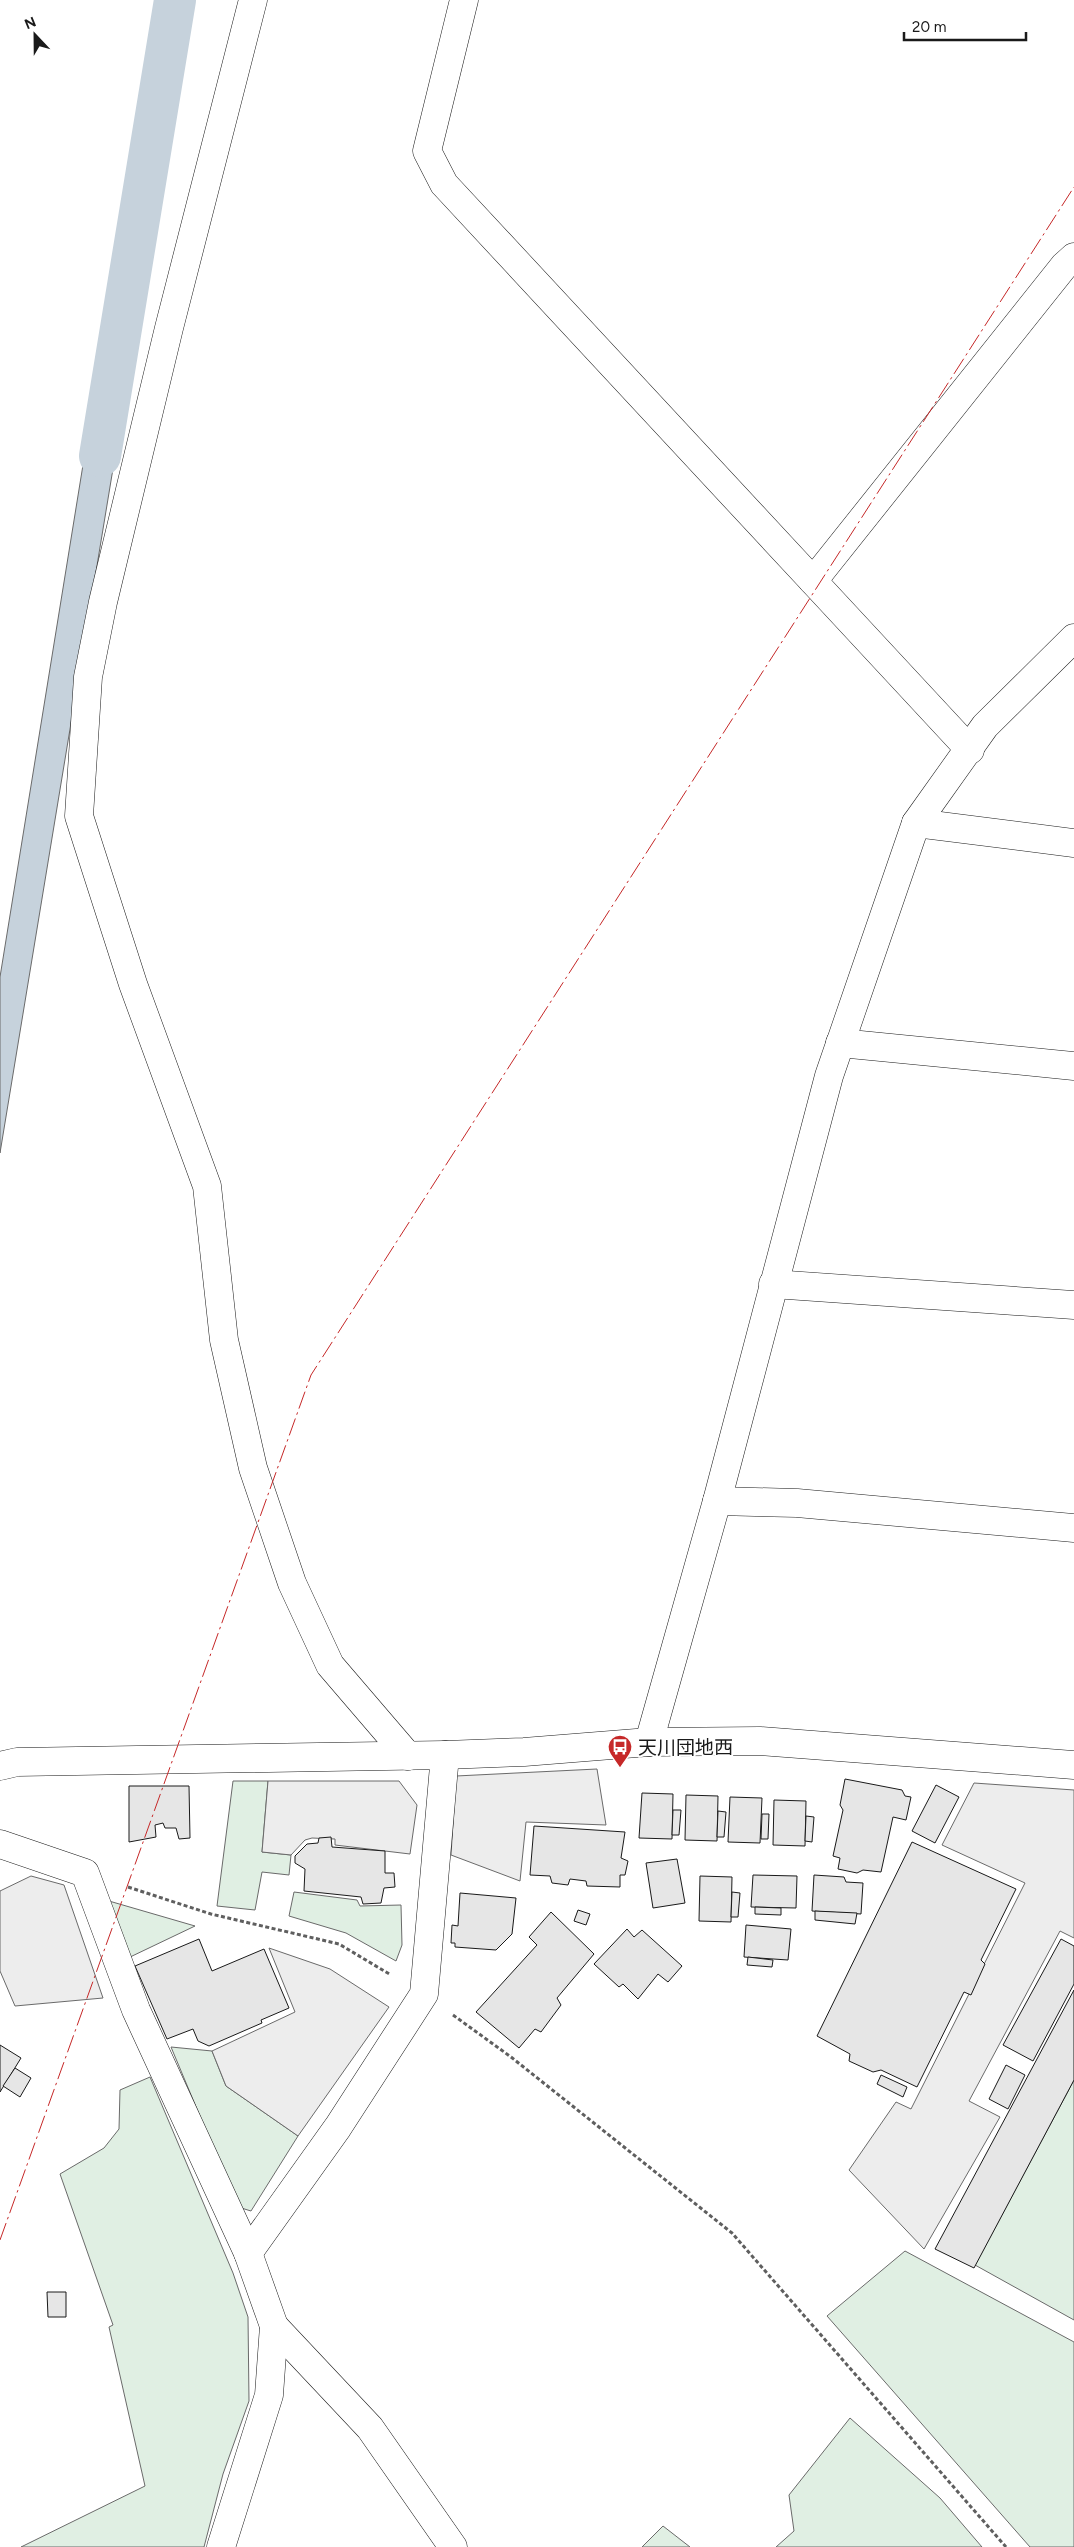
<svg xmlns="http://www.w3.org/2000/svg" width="1074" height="2547" font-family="Figtree,'Noto Sans JP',sans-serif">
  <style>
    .green { fill: #e0efe3; stroke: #6a6a6a }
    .parking { fill: #ededed; stroke: #6a6a6a }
    .water { fill: #c6d2dc; stroke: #6a6a6a }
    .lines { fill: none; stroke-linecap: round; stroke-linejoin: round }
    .canal { stroke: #c6d2dc; stroke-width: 42 }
    .building { fill: #e6e6e6; stroke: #1a1a1a }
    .minor-casing { stroke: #1a1a1a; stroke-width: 29 }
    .path { stroke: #5f5f5f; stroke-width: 3; stroke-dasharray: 4 2.5; stroke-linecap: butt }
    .minor { stroke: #fff; stroke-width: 28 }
    .power { stroke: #c62828; stroke-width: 1; stroke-dasharray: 18 4 2.5 4; stroke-linecap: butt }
    .labels { text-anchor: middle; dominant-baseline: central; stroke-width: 4; stroke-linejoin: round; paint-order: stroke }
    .poi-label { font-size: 19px; fill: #1a1a1a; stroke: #fff; text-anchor: start }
  </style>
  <rect width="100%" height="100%" fill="#fff"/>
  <g class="green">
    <path d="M233,1781H268L262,1852L291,1855L289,1875L262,1872L255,1910L217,1906Z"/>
    <path d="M294,1892L357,1900L360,1906L401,1905L402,1945L396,1961L346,1933L289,1916Z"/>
    <path d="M109,1901L195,1926L128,1958Z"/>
    <path d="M171,2047L212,2051L226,2086L298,2136L251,2211L238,2207Z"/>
    <path d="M150,2077L233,2273L248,2317L249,2401L223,2474L204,2547H21L145,2486L109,2327L113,2325L60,2174L104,2148L119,2129L120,2090Z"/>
    <path d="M1074,2080V2320L975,2265Z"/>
    <path d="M905,2251L1074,2342V2547H1030L827,2316Z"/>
    <path d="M850,2418L940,2498L982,2547H776L794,2531L789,2495Z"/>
    <path d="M663,2526L690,2547H642Z"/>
  </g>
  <g class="parking">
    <path d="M597,1769L606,1825L526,1822L520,1881L451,1855L456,1776Z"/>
    <path d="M268,1781H399L417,1805L410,1854L335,1845V1839L312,1838L305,1840L291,1855L262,1852Z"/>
    <path d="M974,1783L1074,1790V1938L1060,1931L969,2101L1000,2117L924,2249L849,2170L896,2102L911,2109L1025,1883L942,1845Z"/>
    <path d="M31,1876L64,1885L103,1998L15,2006L0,1971V1891Z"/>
    <path d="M269,1948L330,1969L389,2007L298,2136L226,2086L212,2051L295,2012Z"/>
  </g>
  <path class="water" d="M94,397L124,402L0,1153V977Z"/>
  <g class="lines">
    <path class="canal" d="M100,456L175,0"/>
  </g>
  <g class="building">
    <path d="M845,1779L902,1790L905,1796L911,1797L906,1820L893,1817L881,1872L863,1870L857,1873L838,1869L840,1858L833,1856L843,1810L840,1805Z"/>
    <path d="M936,1785L959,1797L935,1843L912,1831Z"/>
    <path d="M129,1786H189L190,1838L179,1839L176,1828H165L163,1823L155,1825L156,1837L129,1842Z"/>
    <path d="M642,1793L673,1794L672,1839L639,1838Z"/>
    <path d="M686,1795L718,1796L717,1841L685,1840Z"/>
    <path d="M730,1797L762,1798L760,1843L728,1842Z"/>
    <path d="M774,1800L806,1801L805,1846L773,1845Z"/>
    <path d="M673,1810H681L679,1835H672Z"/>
    <path d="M718,1811L726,1812L724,1837H717Z"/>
    <path d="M762,1814H769L768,1839H761Z"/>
    <path d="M806,1816L814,1817L812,1842L805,1841Z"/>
    <path d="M534,1826L625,1832L621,1858L628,1861L625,1875H620V1887L587,1886L586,1881L570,1879L568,1885L552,1883L550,1876L530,1875Z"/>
    <path d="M331,1837L332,1847L385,1851V1873H394L395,1887L384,1888L381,1903L363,1904L361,1897L304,1891L305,1869L295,1863V1856L307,1844L318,1843L319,1838Z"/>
    <path d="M912,1842L1016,1889L981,1960L985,1964L971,1995L964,1992L917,2087L881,2070L873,2072L849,2061L850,2054L817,2036Z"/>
    <path d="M677,1859L685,1903L653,1908L646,1863Z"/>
    <path d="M753,1875L797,1876L796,1908L751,1907Z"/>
    <path d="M814,1875L844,1877L846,1882L863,1883L861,1914L812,1911Z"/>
    <path d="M700,1876L732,1877L731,1922L699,1921Z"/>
    <path d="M732,1892L740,1893L738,1917H731Z"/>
    <path d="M460,1893L516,1898L512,1934L496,1950L455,1947V1943H451L452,1925L458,1926Z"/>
    <path d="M755,1907L781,1908V1915L755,1914Z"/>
    <path d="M578,1910L590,1914L586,1925L574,1921Z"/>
    <path d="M815,1911L857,1913L855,1924L815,1920Z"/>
    <path d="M551,1912L594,1954L557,1998L561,2005L541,2032L535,2029L519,2048L476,2012L537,1945L529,1937Z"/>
    <path d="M746,1925L791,1929L788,1960L744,1957Z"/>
    <path d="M627,1929L634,1937L642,1930L682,1966L668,1982L658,1974L638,1999L623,1984L619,1987L594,1964Z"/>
    <path d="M199,1939L212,1971L264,1949L289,2008L261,2020L262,2023L209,2046L198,2041L193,2029L167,2039L135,1966Z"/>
    <path d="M1061,1939L1074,1946V1984L1033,2061L1003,2045Z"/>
    <path d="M748,1957L773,1960L772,1967L747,1965Z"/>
    <path d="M1074,1990V2080L974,2268L935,2249Z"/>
    <path d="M0,2045L21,2058L0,2092Z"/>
    <path d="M1006,2065L1025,2075L1008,2109L989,2099Z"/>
    <path d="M15,2068L31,2078L20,2097L3,2086Z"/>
    <path d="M881,2075L907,2087L903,2097L877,2084Z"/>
    <path d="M47,2292H66V2317H48Z"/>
  </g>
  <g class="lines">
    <defs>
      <g id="minor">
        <path d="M253,0L169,328L103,602L88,677L79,816L133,984L207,1186L224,1340L253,1468L292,1583L330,1665L408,1756"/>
        <path d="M464,0L427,151L444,184L813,581"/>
        <path d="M970,750L813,581L1064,266L1074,257"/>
        <path d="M916,823L1074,843"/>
        <path d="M840,1043L1074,1066"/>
        <path d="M773,1284L1074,1305"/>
        <path d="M717,1501L797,1503L1074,1528"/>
        <path d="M649,1742L717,1501L829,1076L916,823L985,726L1074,638"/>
        <path d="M0,1766L17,1762L445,1755L524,1752L649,1742L760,1741L1074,1765"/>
        <path d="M0,1844L85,1873L136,2010L248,2253L274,2326L269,2395L221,2547"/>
        <path d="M248,2253L338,2127L424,1994L445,1755"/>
        <path d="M274,2326L370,2428L453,2547"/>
      </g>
    </defs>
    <use href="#minor" class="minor-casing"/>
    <g class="path">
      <path d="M128,1887L211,1914L339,1944L391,1975"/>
      <path d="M453,2015L511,2057L732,2233L1006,2547"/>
    </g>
    <use href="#minor" class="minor"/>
    <path class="power" d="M0,2240L311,1375L1074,187"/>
  </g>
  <defs>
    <symbol id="bus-pin" viewBox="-11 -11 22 30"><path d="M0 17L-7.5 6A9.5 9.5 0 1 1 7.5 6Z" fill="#c62828" stroke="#fff"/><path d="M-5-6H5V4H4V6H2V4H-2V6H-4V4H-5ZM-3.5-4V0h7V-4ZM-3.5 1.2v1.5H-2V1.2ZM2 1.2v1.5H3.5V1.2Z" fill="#fff"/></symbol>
  </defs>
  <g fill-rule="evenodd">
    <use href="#bus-pin" x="606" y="1733" width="28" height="38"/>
  </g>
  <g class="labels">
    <g class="poi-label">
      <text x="638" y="1747">天川団地西</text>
    </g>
  </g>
  <g transform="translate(35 35) rotate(338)" stroke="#ffffff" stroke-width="4" paint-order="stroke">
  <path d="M0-4L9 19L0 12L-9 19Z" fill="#1a1a1a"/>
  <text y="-8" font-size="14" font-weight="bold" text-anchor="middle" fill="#1a1a1a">N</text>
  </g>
  <path d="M904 32v8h122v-8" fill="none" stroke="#1a1a1a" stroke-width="2.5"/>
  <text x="912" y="32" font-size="15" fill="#1a1a1a" stroke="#ffffff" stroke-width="4" paint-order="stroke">20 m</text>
</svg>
